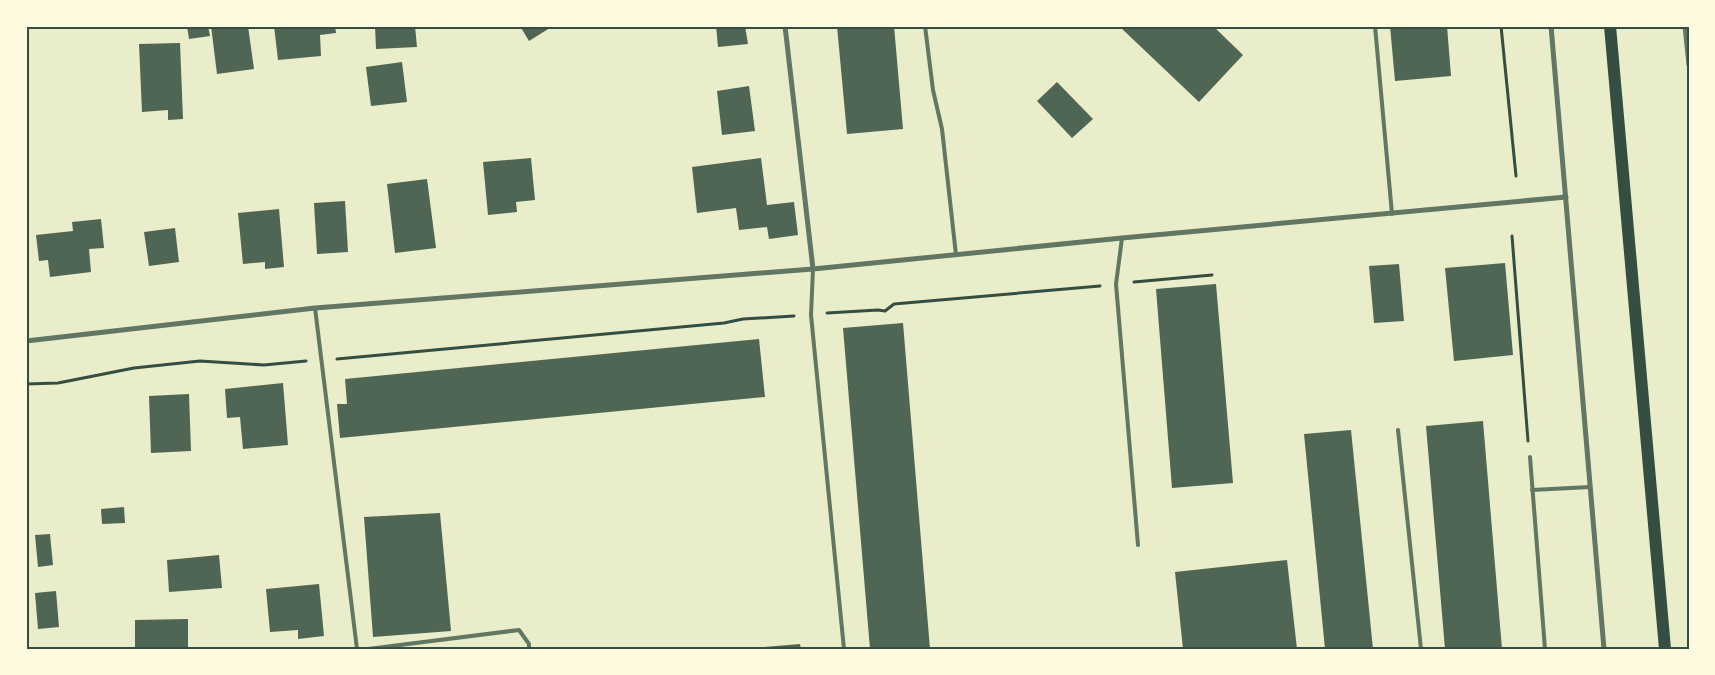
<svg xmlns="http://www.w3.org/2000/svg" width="1715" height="675" font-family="'Golos Text',sans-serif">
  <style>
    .building { fill: #4f6655 }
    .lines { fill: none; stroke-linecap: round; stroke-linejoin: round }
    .path { stroke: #344e41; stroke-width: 3 }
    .service { stroke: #617663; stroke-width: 4 }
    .minor { stroke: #617663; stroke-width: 5 }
    .primary { stroke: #344e41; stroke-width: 12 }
    .neatline { fill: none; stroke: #344e41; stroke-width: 2 }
  </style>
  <rect width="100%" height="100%" fill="#e9edc9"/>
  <g class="building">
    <path d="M187,26H208L210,36L189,39Z"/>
    <path d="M211,26H248L254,69L217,74Z"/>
    <path d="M274,26H335L336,33L320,35L321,56L278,60Z"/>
    <path d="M375,26H415L417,47L376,49Z"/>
    <path d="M520,26H553L529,41Z"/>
    <path d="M716,26H745L748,44L718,47Z"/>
    <path d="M837,26H894L903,129L847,134Z"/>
    <path d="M1119,26H1213L1243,55L1199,102Z"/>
    <path d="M1390,26H1447L1451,76L1395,81Z"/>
    <path d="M180,43L183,119L168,120V110L142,112L139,44Z"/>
    <path d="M402,62L407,102L371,106L366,67Z"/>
    <path d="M1057,82L1093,119L1072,138L1037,101Z"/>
    <path d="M749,86L755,131L722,135L717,91Z"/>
    <path d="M531,158L535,200L516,202L517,212L488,215L483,162Z"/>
    <path d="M761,158L767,205L794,202L798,235L769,239L767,227L739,230L736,208L697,213L692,167Z"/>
    <path d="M427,179L436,248L395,253L387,184Z"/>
    <path d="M345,201L348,252L317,254L314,203Z"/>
    <path d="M279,209L284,267L265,269V262L243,264L238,213Z"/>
    <path d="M101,219L104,248L89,249L91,272L50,277L48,260L39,261L36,235L73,231L72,222Z"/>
    <path d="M175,228L179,262L149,266L144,232Z"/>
    <path d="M1505,263L1513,355L1454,361L1445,268Z"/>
    <path d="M1399,264L1404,321L1374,323L1369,266Z"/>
    <path d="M1216,284L1233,483L1172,488L1156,289Z"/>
    <path d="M903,323L930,649H870L843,328Z"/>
    <path d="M759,339L765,397L340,438L337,404H347L345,379Z"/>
    <path d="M283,383L288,445L243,449L240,417L227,418L225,389Z"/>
    <path d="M189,394L191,451L151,453L149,396Z"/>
    <path d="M1483,421L1502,649H1445L1426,426Z"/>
    <path d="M1351,430L1373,649H1325L1304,434Z"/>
    <path d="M124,507L125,523L102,524L101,509Z"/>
    <path d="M440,513L451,631L373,637L364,517Z"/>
    <path d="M50,534L53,565L38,567L35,535Z"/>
    <path d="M219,555L222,588L169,592L167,560Z"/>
    <path d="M1287,560L1297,649H1183L1175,572Z"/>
    <path d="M319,584L324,636L298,639V630L270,632L266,589Z"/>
    <path d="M56,591L59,627L38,629L35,593Z"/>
    <path d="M188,619V649H135V620Z"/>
    <path d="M800,644L801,649H765L764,647Z"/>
  </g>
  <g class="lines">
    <g class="path">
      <path d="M1501,26L1516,176"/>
      <path d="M1512,236L1528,441"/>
      <path d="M1134,282L1212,275"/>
      <path d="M827,313L878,310L885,311L894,304L1100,286"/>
      <path d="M337,359L724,323L743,319L794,316"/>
      <path d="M26,384L58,383L134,368L200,361L264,365L306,361"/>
    </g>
    <g class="service">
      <path d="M925,26L933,90L942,129L956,255"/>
      <path d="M1375,26L1392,214"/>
      <path d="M1122,238L1116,284L1138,545"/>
      <path d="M813,269L811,315L844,649"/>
      <path d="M315,308L357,649"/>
      <path d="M1398,430L1421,649"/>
      <path d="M1530,457L1545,649"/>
      <path d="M1532,490L1590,487"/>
      <path d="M368,649L519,630L529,644V649"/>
    </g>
    <g class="minor">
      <path d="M785,26L813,269"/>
      <path d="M1551,26L1604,649"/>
      <path d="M1685,26L1689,65"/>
      <path d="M26,341L315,308L813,269L1122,238L1566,197"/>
    </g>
    <path class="primary" d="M1610,26L1665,649"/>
  </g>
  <rect width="1715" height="675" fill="none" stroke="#fefae0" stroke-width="55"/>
  <rect x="28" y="28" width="1660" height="620" class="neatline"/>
</svg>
